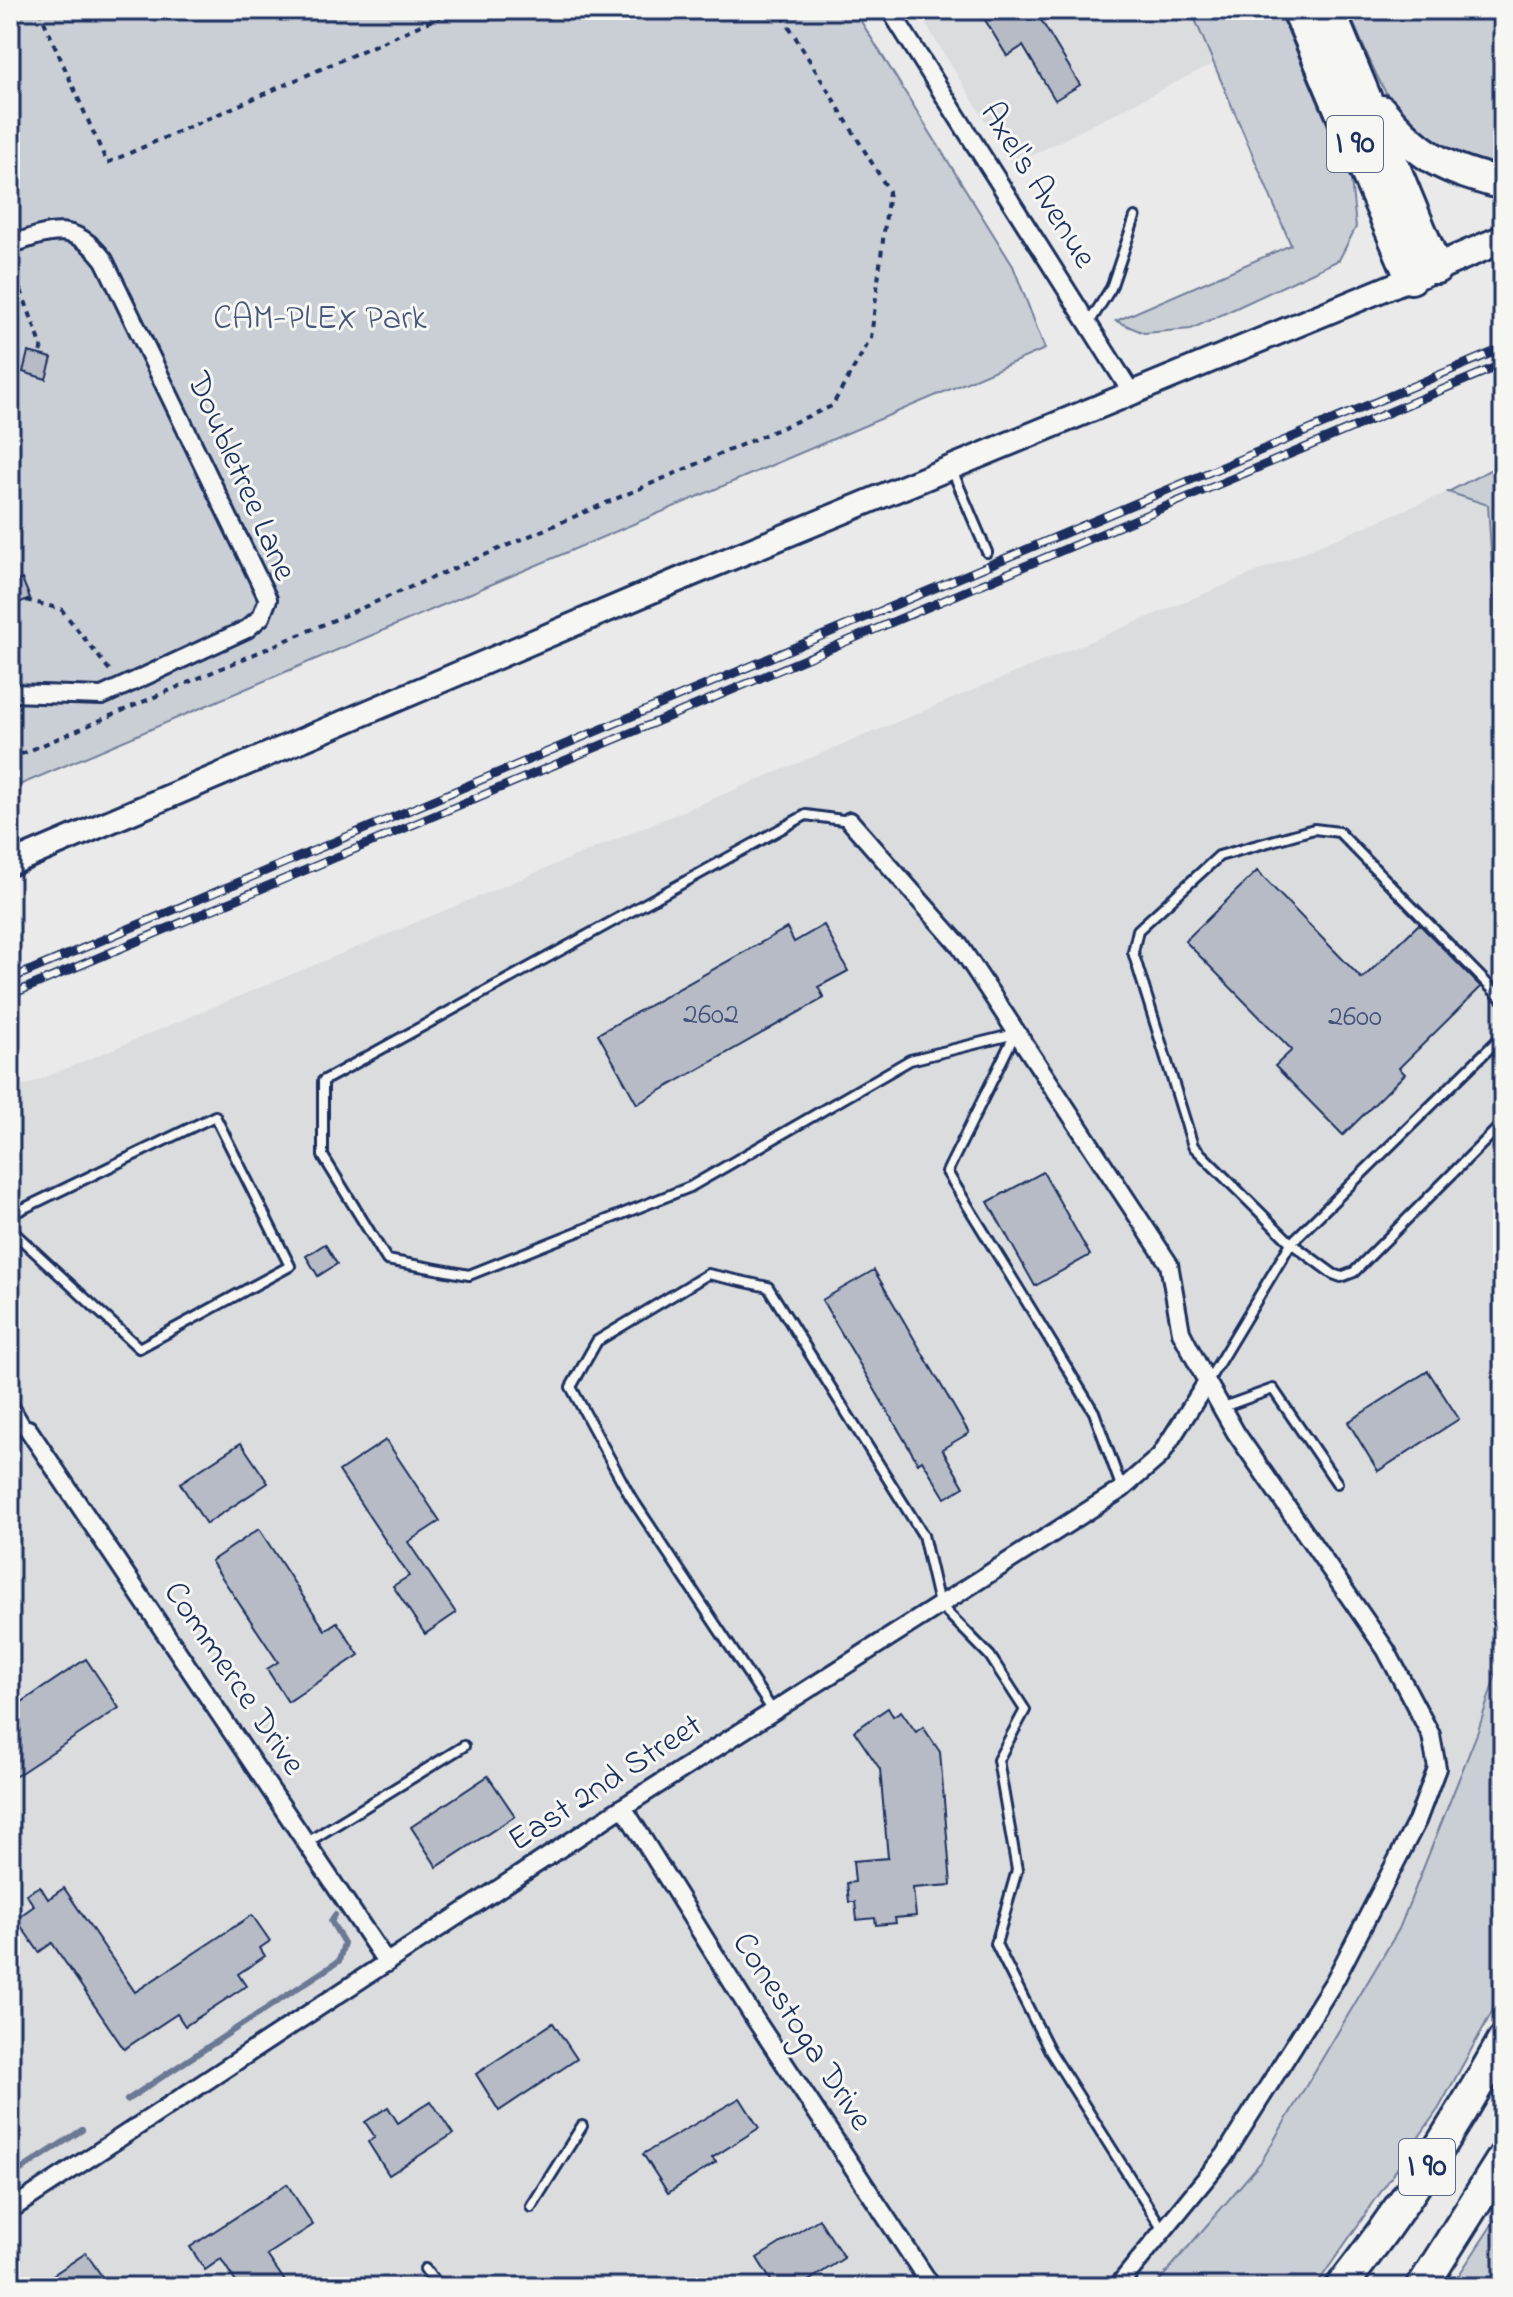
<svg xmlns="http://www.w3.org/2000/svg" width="1513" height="2297" font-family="'Indie Flower',sans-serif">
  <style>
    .built { fill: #dadcde }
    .green { fill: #caced5; stroke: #727e9a; stroke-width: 2 }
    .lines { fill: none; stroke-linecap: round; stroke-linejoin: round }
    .stream { stroke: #6c7995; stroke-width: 6 }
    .building { fill: #b6bbc6; stroke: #1b2f5e; stroke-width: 2 }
    .lane-casing { stroke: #1b2f5e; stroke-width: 14 }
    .street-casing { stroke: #1b2f5e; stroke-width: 22 }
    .secondary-casing { stroke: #1b2f5e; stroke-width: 28 }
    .primary-casing { stroke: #1b2f5e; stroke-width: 32 }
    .highway-casing { stroke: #1b2f5e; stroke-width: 36 }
    .path { stroke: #1b2f5e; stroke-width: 4; stroke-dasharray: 6 6; stroke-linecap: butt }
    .lane { stroke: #f6f6f2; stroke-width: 8 }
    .street { stroke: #f6f6f2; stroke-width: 16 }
    .secondary { stroke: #f6f6f2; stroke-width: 22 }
    .primary { stroke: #f6f6f2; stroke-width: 26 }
    .highway { stroke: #f6f6f2; stroke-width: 30 }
    .rail-casing { stroke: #1b2f5e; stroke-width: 9 }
    .rail { stroke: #f6f6f2; stroke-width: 6; stroke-dasharray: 18; stroke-linecap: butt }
    .labels { text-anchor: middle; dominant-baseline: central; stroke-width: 6; stroke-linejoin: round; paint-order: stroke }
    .number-label { font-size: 30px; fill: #425278 }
    .shield { fill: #f6f6f2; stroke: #5d6b8a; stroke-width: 2 }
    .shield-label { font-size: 32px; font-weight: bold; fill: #1b2f5e }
    .street-label { font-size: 34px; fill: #1b2f5e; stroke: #f6f6f2 }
    .park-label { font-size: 34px; fill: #47577c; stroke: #f6f6f2 }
  </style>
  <rect width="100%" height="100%" fill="#e9eae9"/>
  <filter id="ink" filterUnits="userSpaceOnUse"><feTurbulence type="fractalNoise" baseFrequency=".0125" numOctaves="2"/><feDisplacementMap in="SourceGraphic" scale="16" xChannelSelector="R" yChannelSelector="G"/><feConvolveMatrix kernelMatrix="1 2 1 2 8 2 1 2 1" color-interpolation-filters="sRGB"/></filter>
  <g filter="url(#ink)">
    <g class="built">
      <path d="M917,10H1191L1214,63L1013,165Z"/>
      <path d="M1448,492L1488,505L1503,733V1652L1478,1731L1399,1929L1261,2162L1154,2287H10V1092Z"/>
    </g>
    <g class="green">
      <path d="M10,10H854L1013,266L1045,349L10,789Z"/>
      <path d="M1191,10H1279L1351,180L1356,227L1339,260L1191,329L1144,333L1116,321L1291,245Z"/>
      <path d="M1348,10H1503V172C1470,161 1435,150 1409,125C1384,101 1362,42 1348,10Z"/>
      <path d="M1503,463V733L1488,505L1448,492Z"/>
      <path d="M1503,1652V1992L1439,2108L1315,2287H1154L1261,2162L1399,1929L1478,1731Z"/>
      <path d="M1503,2208V2287H1451Z"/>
    </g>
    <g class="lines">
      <g class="stream">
        <path d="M127,2100L339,1961L344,1943L331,1921L335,1915"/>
        <path d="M10,2177L82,2130"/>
      </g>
    </g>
    <g class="building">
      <path d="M979,10H1035L1080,85L1055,100L1023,46L1007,56Z"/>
      <path d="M28,352L52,358L46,379L23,372Z"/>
      <path d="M22,579L30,598L10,607V584Z"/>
      <path d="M1257,871L1362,979L1419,924L1481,987L1399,1068L1405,1074L1343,1135L1275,1066L1292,1050L1185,941Z"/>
      <path d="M824,925L848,971L818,987L824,998L637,1104L598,1034L787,928L794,942Z"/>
      <path d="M1043,1172L1090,1255L1035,1286L988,1202Z"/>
      <path d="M325,1244L337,1264L318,1276L306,1256Z"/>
      <path d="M874,1270L969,1433L942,1449L964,1487L945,1498L922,1460L918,1463L822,1300Z"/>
      <path d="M1428,1371L1459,1419L1378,1471L1348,1422Z"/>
      <path d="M386,1440L440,1521L408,1542L456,1613L425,1634L393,1586L409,1576L339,1471Z"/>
      <path d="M241,1443L268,1483L206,1524L180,1483Z"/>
      <path d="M259,1529L325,1630L337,1622L359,1655L288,1702L267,1669L278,1662L211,1561Z"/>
      <path d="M86,1659L119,1708L10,1780V1710Z"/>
      <path d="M888,1708L893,1716L901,1711L916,1732L923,1727L940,1752L951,1885L913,1888L916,1916L895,1918L896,1923L876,1925L875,1918L857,1920L855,1902H849L847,1883L855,1882L853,1861L888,1858L880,1769L854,1731Z"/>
      <path d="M488,1776L515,1816L437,1867L411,1827Z"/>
      <path d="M40,1886L48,1899L64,1888L135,1992L252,1915L270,1941L260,1948L265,1956L238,1974L246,1986L185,2026L177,2014L124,2049L52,1943L39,1952L16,1919L34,1906L26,1894Z"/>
      <path d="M553,2023L577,2059L499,2111L476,2074Z"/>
      <path d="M740,2098L759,2128L712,2158L716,2162L668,2193L643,2154Z"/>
      <path d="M431,2101L453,2134L389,2175L368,2142L375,2137L365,2122L388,2107L398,2123Z"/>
      <path d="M287,2184L313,2225L267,2255L289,2287H239L221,2259L205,2270L190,2247Z"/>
      <path d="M819,2219L844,2258L799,2287H775L757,2258Z"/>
      <path d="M86,2253L109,2287H35Z"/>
    </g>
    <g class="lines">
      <defs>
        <g id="lane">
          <path d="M1089,323L1111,288L1135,217"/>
          <path d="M952,470L987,552"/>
          <path d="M850,821L806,815L323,1081V1156L387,1260L469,1275L690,1187L910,1060L1015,1034"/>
          <path d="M1503,1000L1339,832L1314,829L1219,856L1138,930L1133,952L1193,1146L1291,1243L1333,1274L1341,1277L1354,1272L1503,1123"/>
          <path d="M1015,1034L947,1172L1094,1412L1122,1489"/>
          <path d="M10,1215L215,1116L290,1266L139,1348L10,1229"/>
          <path d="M1208,1381L1291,1243L1503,1035"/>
          <path d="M10,1399L28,1429"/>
          <path d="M1223,1407L1273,1389L1337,1483"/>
          <path d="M10,1428L28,1429"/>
          <path d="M773,1711L630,1496L571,1387L597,1341L708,1274L768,1287L923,1535L939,1604L990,1656L1025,1710L998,1760L1017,1870L996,1944L1050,2051L1163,2230"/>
          <path d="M306,1843L464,1746"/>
          <path d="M531,2207L582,2126"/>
          <path d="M425,2269L439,2287"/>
        </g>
        <g id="street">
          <path d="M890,10L1133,395"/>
          <path d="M10,245C52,230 74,221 104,260L268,599L261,617L247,629L102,696L10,693"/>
          <path d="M850,821L959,945L1169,1264L1181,1332L1207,1382L1236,1433L1386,1650L1431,1735L1437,1768L1417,1821L1335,1980L1225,2155L1117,2287"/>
          <path d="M28,1429L387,1963"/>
          <path d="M623,1807L753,2016L932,2287"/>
          <path d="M10,2210L623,1807L1122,1489L1160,1456L1207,1382"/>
        </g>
        <path id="secondary" d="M10,864L683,578L1411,278"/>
        <path id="primary" d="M1418,275L1503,239"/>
        <g id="highway">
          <path d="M1298,10L1411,278"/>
          <path d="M1329,10L1436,268"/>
          <path d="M1381,111C1422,159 1444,168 1503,184"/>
          <path d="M1341,2287C1402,2209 1455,2127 1503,2041"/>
          <path d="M1422,2287L1503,2158"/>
        </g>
      </defs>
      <use href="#lane" class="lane-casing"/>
      <use href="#street" class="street-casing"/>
      <use href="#secondary" class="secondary-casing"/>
      <use href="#primary" class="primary-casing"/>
      <use href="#highway" class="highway-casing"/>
      <g class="path">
        <path d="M39,10L107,163L455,10"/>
        <path d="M21,290L42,347L39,355"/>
        <path d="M26,600L61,609L111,672"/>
        <path d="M10,759L832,406L871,338L889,191L779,10"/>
      </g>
      <use href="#lane" class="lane"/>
      <use href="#street" class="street"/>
      <use href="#secondary" class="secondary"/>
      <use href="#primary" class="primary"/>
      <use href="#highway" class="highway"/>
      <defs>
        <g id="rail">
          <path d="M10,979L1503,348"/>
          <path d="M10,995L1503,364"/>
        </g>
      </defs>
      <use href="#rail" class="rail-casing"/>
      <use href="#rail" class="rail"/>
    </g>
  </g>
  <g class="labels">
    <g class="number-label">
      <text x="711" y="1016">2602</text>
      <text x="1355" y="1018">2600</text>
    </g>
    <g class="shield">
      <rect x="1327" y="116" width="56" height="56" rx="6"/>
      <rect x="1399" y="2139" width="56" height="56" rx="6"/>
    </g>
    <g class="shield-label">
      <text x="1355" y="144">I 90</text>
      <text x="1427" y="2167">I 90</text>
    </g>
    <g class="street-label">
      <text transform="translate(1037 186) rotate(58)">Axel's Avenue</text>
      <text transform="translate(240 477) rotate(66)">Doubletree Lane</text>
      <text transform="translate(233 1679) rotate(56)">Commerce Drive</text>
      <text transform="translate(606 1784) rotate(-33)">East 2nd Street</text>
      <text transform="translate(801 2032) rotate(57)">Conestoga Drive</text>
    </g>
    <g class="park-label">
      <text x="320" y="320">CAM-PLEX Park</text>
    </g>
  </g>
  <rect width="1513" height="2297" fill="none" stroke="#f6f6f2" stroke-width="40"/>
  <rect x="20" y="20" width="1473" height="2257" fill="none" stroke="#1b2f5e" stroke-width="3" filter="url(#ink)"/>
</svg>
